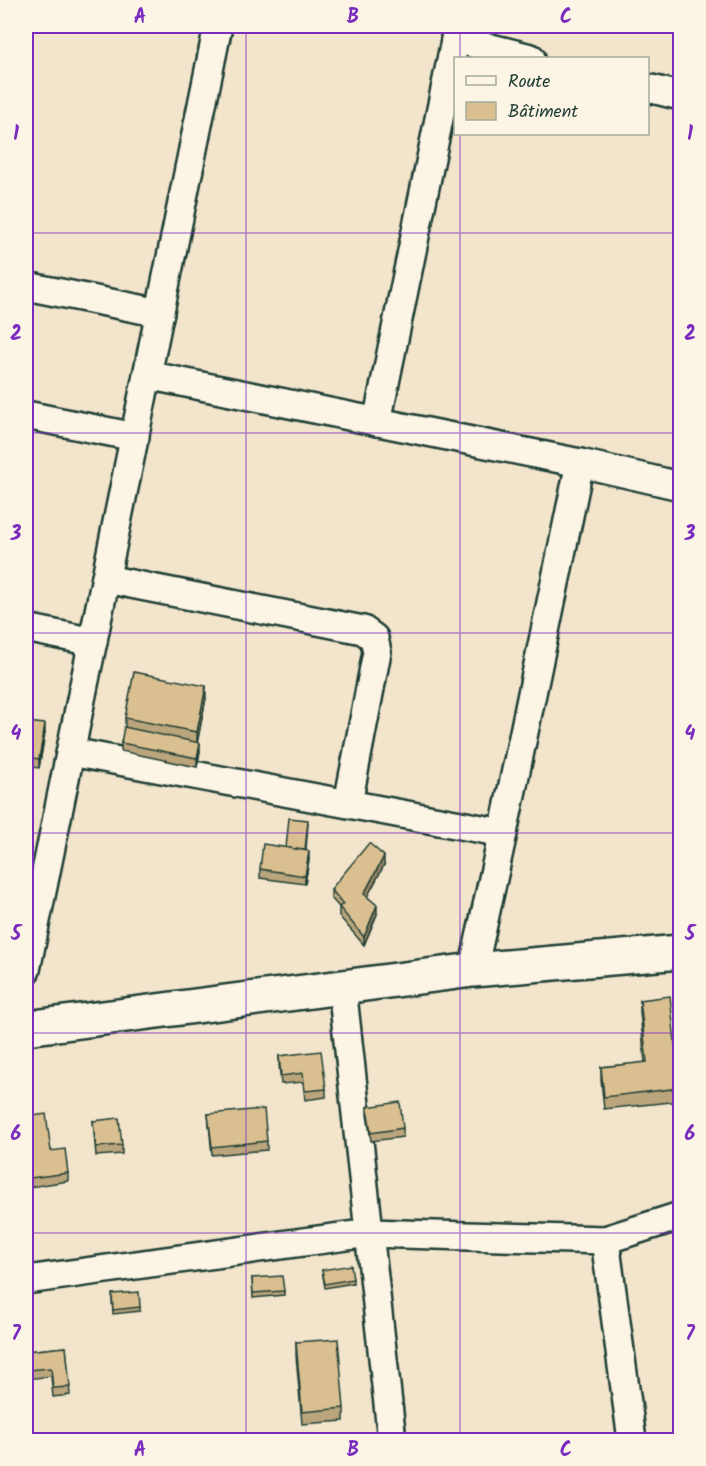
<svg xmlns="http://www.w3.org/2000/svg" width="706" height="1466" font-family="Kalam,sans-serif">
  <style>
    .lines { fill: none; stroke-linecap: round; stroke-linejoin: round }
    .minor-casing { stroke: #1f3d34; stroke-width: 32 }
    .tertiary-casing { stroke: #1f3d34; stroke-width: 38 }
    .minor { stroke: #fcf5e5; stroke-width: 27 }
    .tertiary { stroke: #fcf5e5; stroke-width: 33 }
    .wall { fill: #bba57c; stroke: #1f3d34; stroke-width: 1.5 }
    .shaded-wall { fill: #998665; stroke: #1f3d34; stroke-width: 1.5 }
    .building { fill: #dac090; stroke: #1f3d34; stroke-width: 1.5 }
    .grid { fill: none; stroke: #7b2cbf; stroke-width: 1.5; stroke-opacity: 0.55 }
    .neatline { fill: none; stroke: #7b2cbf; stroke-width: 2 }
    .grid-label { font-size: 20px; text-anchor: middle; font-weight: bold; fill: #7b2cbf }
  </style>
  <rect width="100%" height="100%" fill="#f2e5cc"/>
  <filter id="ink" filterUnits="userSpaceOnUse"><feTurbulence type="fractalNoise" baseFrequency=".0167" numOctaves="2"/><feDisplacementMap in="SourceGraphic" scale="12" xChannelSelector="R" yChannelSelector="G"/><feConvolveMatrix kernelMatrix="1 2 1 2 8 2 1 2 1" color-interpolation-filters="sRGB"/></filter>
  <g filter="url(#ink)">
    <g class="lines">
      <defs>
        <g id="minor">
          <path d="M455,39L531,58"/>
          <path d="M648,88L680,96"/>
          <path d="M26,286L160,313"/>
          <path d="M147,375L580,463L680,486"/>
          <path d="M26,415L135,437"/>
          <path d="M377,422L458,26"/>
          <path d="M106,579L363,630L374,638L377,652L348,803"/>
          <path d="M26,628L93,642"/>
          <path d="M71,752L503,833"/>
          <path d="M26,970L218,26"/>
          <path d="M473,970L503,833L580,463"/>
          <path d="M342,987L392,1440"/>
          <path d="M605,1240L632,1440"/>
          <path d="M26,1280L369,1233L605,1240L680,1216"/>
        </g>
        <path id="tertiary" d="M26,1028L473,970L680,952"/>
      </defs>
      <use href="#minor" class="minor-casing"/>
      <use href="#tertiary" class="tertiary-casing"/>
      <use href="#minor" class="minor"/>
      <use href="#tertiary" class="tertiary"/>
    </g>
    <g class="wall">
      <path d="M206,698L197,742L200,751L197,767L121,751V743L125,727V718Z"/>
      <path d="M26,722L45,733L39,768L26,766Z"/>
      <path d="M308,824L306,850L309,859L305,884L260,878V869L286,847Z"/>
      <path d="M384,865L367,897L377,914L364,945L339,916V907L331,898V889Z"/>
      <path d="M640,1000L680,1088V1101L604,1109L601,1080V1067L645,1063L640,1012Z"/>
      <path d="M279,1056L326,1089V1097L305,1100L303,1082L281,1084L279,1065Z"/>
      <path d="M367,1107L403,1128V1137L371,1141L367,1115Z"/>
      <path d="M208,1114L267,1141V1150L212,1155Z"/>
      <path d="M26,1117L68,1173V1181L30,1187L26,1157Z"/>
      <path d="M93,1121L122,1145V1154L96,1156Z"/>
      <path d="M322,1270L353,1279V1283L325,1288Z"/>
      <path d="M252,1278L284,1291V1295L253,1298Z"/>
      <path d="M112,1299L140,1307V1311L113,1314Z"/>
      <path d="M26,1317L27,1337V1345L26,1346Z"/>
      <path d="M296,1342L344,1408V1421L302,1424L296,1355Z"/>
      <path d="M66,1347L70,1395L53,1397L51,1376L27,1379L26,1351Z"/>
    </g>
    <g class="shaded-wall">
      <path d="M206,686V698L197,744V732Z"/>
      <path d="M45,724V733L39,768V759Z"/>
      <path d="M200,743V751L197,767V758Z"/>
      <path d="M29,792V805L26,825V813Z"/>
      <path d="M309,851V859L305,884V876Z"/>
      <path d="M384,856V865L364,903V894Z"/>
      <path d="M377,905V914L364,945V937Z"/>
    </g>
    <g class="building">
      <path d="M134,672L206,686L197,732L125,718Z"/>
      <path d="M26,722L45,724L39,759L26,757Z"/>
      <path d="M124,727L200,743L197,758L121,743Z"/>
      <path d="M26,791L29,792L26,813Z"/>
      <path d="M289,818L308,820L305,850L286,848Z"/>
      <path d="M369,843L384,856L364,894L377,905L364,937L339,907L343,904L331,889Z"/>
      <path d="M263,844L309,851L305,876L260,869Z"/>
      <path d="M670,996L680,1088L604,1097L601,1067L647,1062L640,1000Z"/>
      <path d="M321,1051L326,1089L305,1091L303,1073L281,1076L279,1056Z"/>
      <path d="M400,1102L403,1128L371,1133L367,1107Z"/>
      <path d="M264,1109L267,1141L212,1147L208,1114Z"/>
      <path d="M46,1114L51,1151L65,1149L68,1173L30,1178L26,1149V1117Z"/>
      <path d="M119,1118L122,1145L96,1147L93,1121Z"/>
      <path d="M351,1265L353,1279L325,1284L322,1270Z"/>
      <path d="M282,1276L284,1291L253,1293L252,1278Z"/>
      <path d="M139,1292L140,1307L113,1310L112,1294Z"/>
      <path d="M26,1317L27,1337H26Z"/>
      <path d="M338,1339L344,1408L302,1412L296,1342Z"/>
      <path d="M66,1347L70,1387L53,1388L51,1368L27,1370L26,1351Z"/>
    </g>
  </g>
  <path class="grid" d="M246,26V1440M460,26V58M460,134V1440M26,233H680M26,433H680M26,633H680M26,833H680M26,1033H680M26,1233H680"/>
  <rect width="706" height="1466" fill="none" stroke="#fcf5e5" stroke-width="66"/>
  <rect x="454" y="57" width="195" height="78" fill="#fcf5e5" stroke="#a4ab9e" stroke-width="1.5"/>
  <rect x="466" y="76" width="30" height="9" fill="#fcf5e5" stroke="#a4ab9e" stroke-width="1.5"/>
  <text x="508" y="87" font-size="18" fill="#1f3d34">Route</text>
  <rect x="466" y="102" width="30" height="18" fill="#dac090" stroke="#a4ab9e" stroke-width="1.5"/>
  <text x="508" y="117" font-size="18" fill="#1f3d34">Bâtiment</text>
  <rect x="33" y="33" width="640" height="1400" class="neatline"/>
  <g class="grid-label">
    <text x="140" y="23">A</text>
    <text x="353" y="23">B</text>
    <text x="566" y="23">C</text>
    <text x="16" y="140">1</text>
    <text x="690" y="140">1</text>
    <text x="16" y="340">2</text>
    <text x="690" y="340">2</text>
    <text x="16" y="540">3</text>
    <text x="690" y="540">3</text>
    <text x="16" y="740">4</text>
    <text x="690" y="740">4</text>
    <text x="16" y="940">5</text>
    <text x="690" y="940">5</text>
    <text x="16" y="1140">6</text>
    <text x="690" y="1140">6</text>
    <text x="16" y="1340">7</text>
    <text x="690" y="1340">7</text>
    <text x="140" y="1456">A</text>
    <text x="353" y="1456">B</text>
    <text x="566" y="1456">C</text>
  </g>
</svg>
